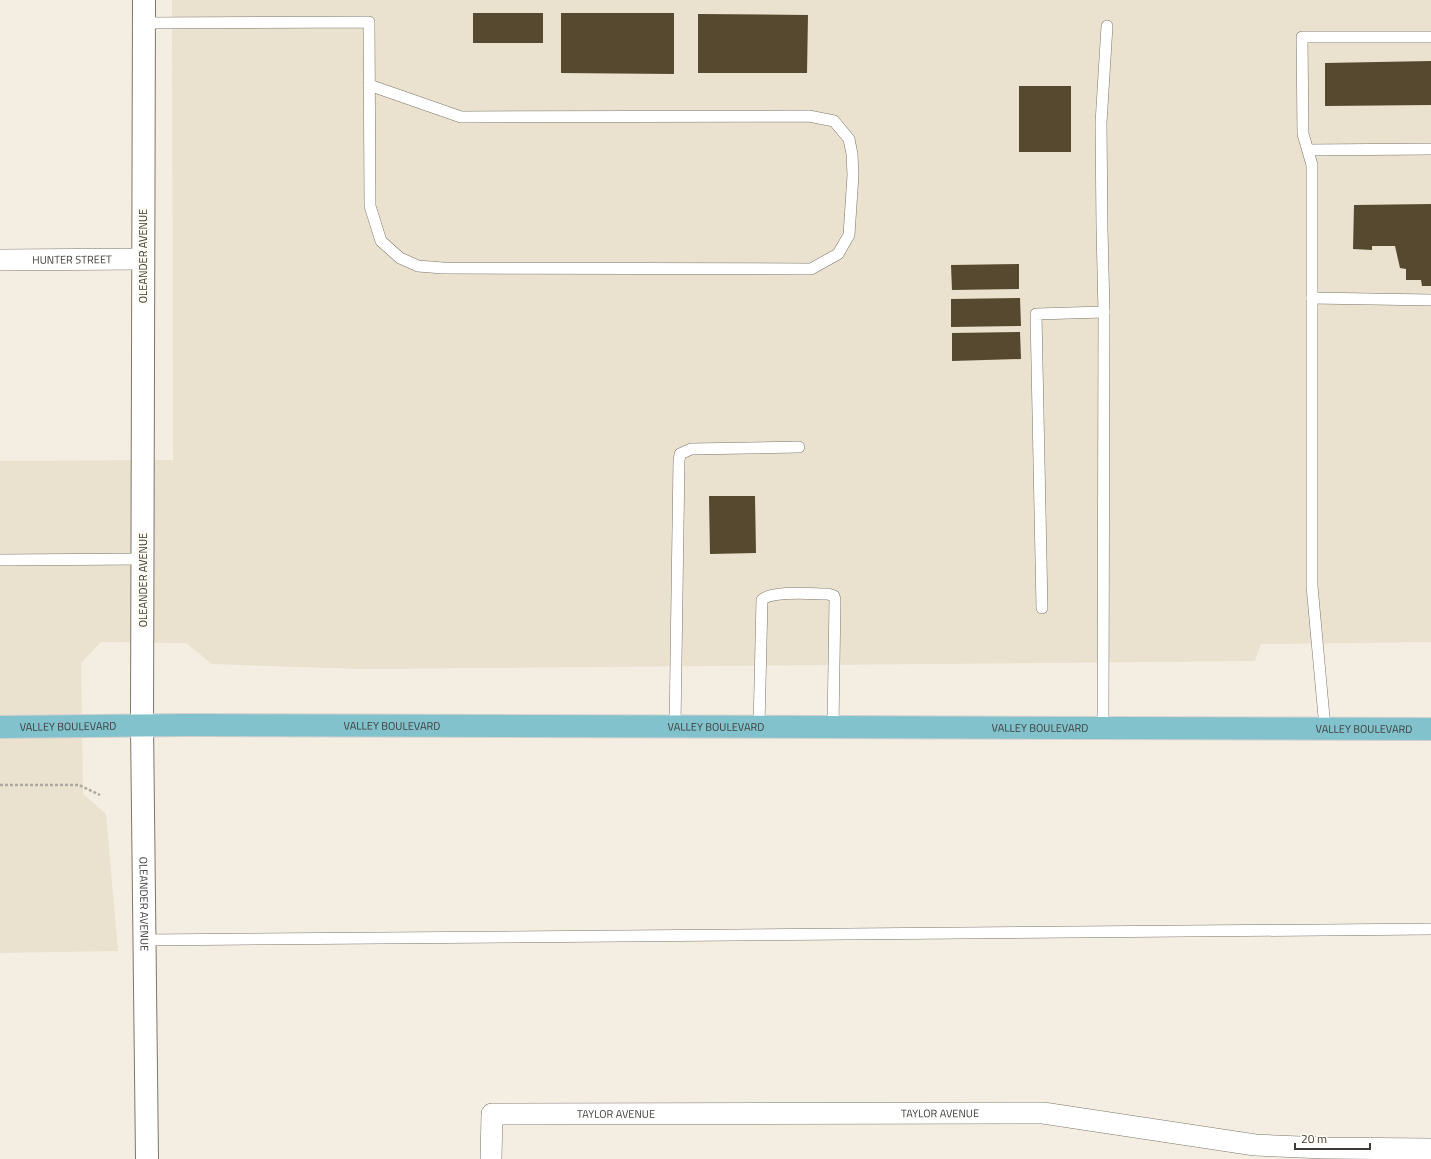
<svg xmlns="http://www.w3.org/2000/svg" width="1431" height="1159" font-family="'Titillium Web',sans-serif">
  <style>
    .built { fill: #eae1ce }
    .building { fill: #56492f }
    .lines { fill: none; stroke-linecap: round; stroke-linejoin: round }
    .service-casing { stroke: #7c776c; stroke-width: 12 }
    .minor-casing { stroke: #7c776c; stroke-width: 22 }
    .tertiary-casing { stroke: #7c776c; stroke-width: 24 }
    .primary-casing { stroke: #d1d0cf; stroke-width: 24 }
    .path { stroke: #afaaa1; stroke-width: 2.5; stroke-dasharray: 3 2; stroke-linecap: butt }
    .service { stroke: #fff; stroke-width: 11 }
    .minor { stroke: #fff; stroke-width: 21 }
    .tertiary { stroke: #fff; stroke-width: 22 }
    .primary { stroke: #81c2cd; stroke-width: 22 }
    .labels { text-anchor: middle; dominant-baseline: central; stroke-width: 4; stroke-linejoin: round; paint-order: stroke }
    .street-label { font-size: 11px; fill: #3e3b37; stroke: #fffcf4 }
  </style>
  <rect width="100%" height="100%" fill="#f4eee2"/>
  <path class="built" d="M172,0H1431V642L1261,644L1255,661L363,669L212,664L186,643L101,642L81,663L83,794L106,814L118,951L0,953V461L173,460Z"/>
  <g class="building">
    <rect x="473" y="13" width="70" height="30"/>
    <path d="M561,13H674V74L561,73Z"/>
    <path d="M698,14L808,15L807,73H698Z"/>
    <path d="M1431,61V105L1325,106V63Z"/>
    <rect x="1019" y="86" width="52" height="66"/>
    <path d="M1431,204V286H1422L1421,280H1406V269L1400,268L1395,246H1372V250L1353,249L1354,205Z"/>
    <path d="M1019,264V289L952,290L951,265Z"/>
    <path d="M1020,298L1021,326L951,327V299Z"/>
    <path d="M1020,332L1021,359L952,361V333Z"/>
    <path d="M709,496H755L756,553L710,554Z"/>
  </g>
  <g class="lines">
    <defs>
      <g id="service">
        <path d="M144,23L369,22L370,206L381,241L400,258L418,266L443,268L811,269L838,254L849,235L853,175L852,154L849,139L834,121L809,116L461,117L369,85"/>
        <path d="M1308,150L1431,149"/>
        <path d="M1312,298L1431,300"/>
        <path d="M0,560L143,559"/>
        <path d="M1042,608L1036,314L1104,312"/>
        <path d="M675,727L679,461L680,454L691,449L799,447"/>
        <path d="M759,727L762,600C772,590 813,594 828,594L834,596L835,600L833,727"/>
        <path d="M1103,728L1104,312L1102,228L1101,123L1107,26"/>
        <path d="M1325,728L1312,586V165L1303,134L1302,37H1431"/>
        <path d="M145,940L1431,929"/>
      </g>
      <g id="minor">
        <path id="s1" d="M0,260L143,259"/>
        <path id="s2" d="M491,1159L492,1114L1043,1113L1255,1145L1324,1148L1431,1149"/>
      </g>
      <g id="tertiary">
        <path id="s3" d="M144,0L142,725L147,1159"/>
      </g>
      <g id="primary">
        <path id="s4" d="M0,727L185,725L1431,729"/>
      </g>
    </defs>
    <use href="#service" class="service-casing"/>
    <use href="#minor" class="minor-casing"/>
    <use href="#tertiary" class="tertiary-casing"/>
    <use href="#primary" class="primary-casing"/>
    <path class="path" d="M0,785H79L100,795"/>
    <use href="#service" class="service"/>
    <use href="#minor" class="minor"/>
    <use href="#tertiary" class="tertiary"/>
    <use href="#primary" class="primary"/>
  </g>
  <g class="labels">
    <g class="street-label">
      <text transform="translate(143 256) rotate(-90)">OLEANDER AVENUE</text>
      <text stroke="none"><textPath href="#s1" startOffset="72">HUNTER STREET</textPath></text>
      <text transform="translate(143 580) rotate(-90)">OLEANDER AVENUE</text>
      <text stroke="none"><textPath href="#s4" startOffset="68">VALLEY BOULEVARD</textPath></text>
      <text stroke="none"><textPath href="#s4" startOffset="392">VALLEY BOULEVARD</textPath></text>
      <text stroke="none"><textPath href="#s4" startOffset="716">VALLEY BOULEVARD</textPath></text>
      <text stroke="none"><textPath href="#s4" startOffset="1040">VALLEY BOULEVARD</textPath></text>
      <text stroke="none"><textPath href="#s4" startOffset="1364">VALLEY BOULEVARD</textPath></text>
      <text stroke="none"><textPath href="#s3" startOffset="904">OLEANDER AVENUE</textPath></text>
      <text stroke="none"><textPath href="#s2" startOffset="493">TAYLOR AVENUE</textPath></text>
      <text stroke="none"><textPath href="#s2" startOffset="169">TAYLOR AVENUE</textPath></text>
    </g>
  </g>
  <path d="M1295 1143v6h75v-6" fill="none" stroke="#3e3b37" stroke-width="2"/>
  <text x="1301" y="1143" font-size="12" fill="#3e3b37" stroke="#fffcf4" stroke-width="3" paint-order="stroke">20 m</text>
</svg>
